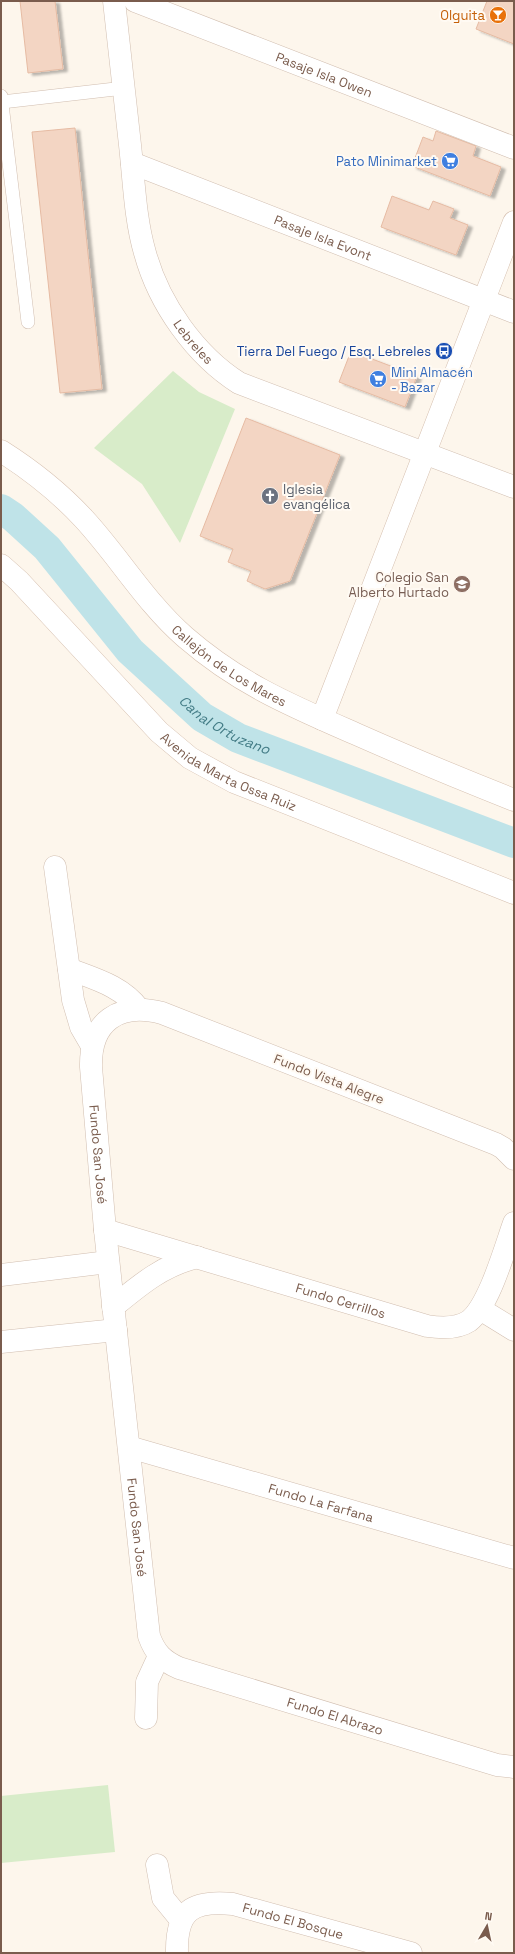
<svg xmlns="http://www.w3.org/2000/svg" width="515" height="1954" font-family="'Space Grotesk',sans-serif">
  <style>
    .green { fill: #d8ecc9 }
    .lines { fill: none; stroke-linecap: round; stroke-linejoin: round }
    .canal { stroke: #bfe3e8; stroke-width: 30 }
    .building { fill: #f3d5c3; stroke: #e6bba3; filter: url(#shadow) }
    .lane-casing { stroke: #d1beb0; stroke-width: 14 }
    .street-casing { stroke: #d1beb0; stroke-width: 23 }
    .secondary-casing { stroke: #d6c0b0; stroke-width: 23 }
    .lane { stroke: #fff; stroke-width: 13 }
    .street { stroke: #fff; stroke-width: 22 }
    .secondary { stroke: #fff; stroke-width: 22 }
    .labels { text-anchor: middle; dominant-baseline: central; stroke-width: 4; stroke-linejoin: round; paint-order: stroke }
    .food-label { font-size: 13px; fill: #c56008; stroke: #fffaf3; text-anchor: end }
    .street-label { font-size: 13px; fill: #7a5c4d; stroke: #fffaf3 }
    .shop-label { font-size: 13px; fill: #366cbe; stroke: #fffaf3; text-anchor: end }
    .transit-label { font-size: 13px; fill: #164399; stroke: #fffaf3; text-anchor: end }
    .worship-label { font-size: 13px; fill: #5b616d; stroke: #fffaf3; text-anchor: start }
    .education-label { font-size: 13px; fill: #785e54; stroke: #fffaf3; text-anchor: end }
    .water-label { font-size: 14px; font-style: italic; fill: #437c86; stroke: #fffaf3 }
  </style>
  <defs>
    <filter id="shadow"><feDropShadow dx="4.5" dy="2.5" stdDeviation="1" flood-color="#0004"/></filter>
  </defs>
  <rect width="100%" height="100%" fill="#fdf6ec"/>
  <g class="green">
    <path d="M173,371L199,392L235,409L180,543L142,484L94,448Z"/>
    <path d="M108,1785L115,1852L1,1863V1796Z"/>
  </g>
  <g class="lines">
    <path class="canal" id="s1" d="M1,509L13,517L47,548L130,651L202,717L238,738L514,843"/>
  </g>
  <g class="building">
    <path d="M20,1H55L63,69L28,73Z"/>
    <path d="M487,1H514V44L476,29Z"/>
    <path d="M75,128L102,389L60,393L32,132Z"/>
    <path d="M436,131L476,146L473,156L501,167L490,196L412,166L423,137L433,141Z"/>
    <path d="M392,196L429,210L433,201L454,209L450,218L468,225L456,255L381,227Z"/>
    <path d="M351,351L417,376L405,407L339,382Z"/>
    <path d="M246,418L340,455L290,581L265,589L247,581L251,571L228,562L233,549L200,536Z"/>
  </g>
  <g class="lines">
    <defs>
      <g id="lane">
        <path d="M1,96L28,322"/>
        <path d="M2,102L124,88"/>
      </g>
      <g id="street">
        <path id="s2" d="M114,1C119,49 125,97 130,145C134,181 135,219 145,253C159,304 195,355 239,383L514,487"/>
        <path id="s3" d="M135,1L514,148"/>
        <path id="s4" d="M132,163L514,312"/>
        <path d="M55,867L73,1000L81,1027L92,1046"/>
        <path d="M69,969C95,979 122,986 139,1009"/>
        <path id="s5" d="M514,1159L503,1148L496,1144L162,1013C119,1002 90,1021 91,1067L105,1230L149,1636C155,1653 163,1661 179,1668L497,1765L514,1767"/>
        <path id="s6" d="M105,1230L427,1326C440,1328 457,1329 469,1321C489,1306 505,1248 514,1223"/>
        <path d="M1,1275L108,1262"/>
        <path d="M113,1307C141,1284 162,1266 197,1257"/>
        <path d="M480,1309L514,1330"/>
        <path d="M1,1342L116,1330"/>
        <path id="s7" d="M129,1447L514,1558"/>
        <path d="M146,1718L147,1682L159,1656"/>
        <path d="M157,1865L163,1898L181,1920"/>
        <path id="s8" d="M177,1953C176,1910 192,1900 233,1904L411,1953"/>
      </g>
      <g id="secondary">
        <path id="s9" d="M1,451C31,470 60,493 84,519C119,557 146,603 185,637C239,684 292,706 356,734C408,757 461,779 514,800"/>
        <path id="s10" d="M1,565L19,581L159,732L190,758L234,782L514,893"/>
        <path d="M322,719L514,222"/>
      </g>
    </defs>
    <use href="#lane" class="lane-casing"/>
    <use href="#street" class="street-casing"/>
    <use href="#secondary" class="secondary-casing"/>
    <use href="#lane" class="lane"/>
    <use href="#street" class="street"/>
    <use href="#secondary" class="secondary"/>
  </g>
  <defs>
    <symbol id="bar-disc" viewBox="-11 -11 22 22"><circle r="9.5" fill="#e8710a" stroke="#fffaf3"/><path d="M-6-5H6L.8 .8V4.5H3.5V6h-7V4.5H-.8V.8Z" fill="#fff"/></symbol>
    <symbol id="supermarket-disc" viewBox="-11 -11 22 22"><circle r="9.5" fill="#3f7fe0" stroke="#fffaf3"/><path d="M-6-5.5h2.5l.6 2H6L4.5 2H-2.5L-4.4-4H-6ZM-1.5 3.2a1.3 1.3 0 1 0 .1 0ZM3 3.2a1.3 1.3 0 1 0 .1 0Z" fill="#fff"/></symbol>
    <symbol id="bus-disc" viewBox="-11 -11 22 22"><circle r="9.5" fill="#1a4fb4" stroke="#fffaf3"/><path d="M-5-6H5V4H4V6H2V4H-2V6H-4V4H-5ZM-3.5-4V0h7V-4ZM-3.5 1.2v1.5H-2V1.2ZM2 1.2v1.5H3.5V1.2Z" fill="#fff"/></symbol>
    <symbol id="church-disc" viewBox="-11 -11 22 22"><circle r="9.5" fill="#6b7280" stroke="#fffaf3"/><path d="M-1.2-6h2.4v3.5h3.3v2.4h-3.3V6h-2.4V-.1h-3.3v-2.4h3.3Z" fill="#fff"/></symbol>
    <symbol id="school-disc" viewBox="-11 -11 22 22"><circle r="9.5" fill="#8d6e63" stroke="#fffaf3"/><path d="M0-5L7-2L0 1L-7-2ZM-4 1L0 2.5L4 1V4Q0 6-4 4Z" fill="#fff"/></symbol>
  </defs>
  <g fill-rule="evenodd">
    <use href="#bar-disc" x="488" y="5" width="20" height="20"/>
    <use href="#supermarket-disc" x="440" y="151" width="20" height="20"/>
    <use href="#bus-disc" x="434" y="341" width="20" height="20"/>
    <use href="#supermarket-disc" x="368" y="369" width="20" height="20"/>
    <use href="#church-disc" x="260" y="486" width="20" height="20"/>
    <use href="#school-disc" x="452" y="574" width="20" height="20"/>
  </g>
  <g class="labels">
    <g class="food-label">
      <text x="485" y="15">Olguita</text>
    </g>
    <g class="street-label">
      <text stroke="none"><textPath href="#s3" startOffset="203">Pasaje Isla Owen</textPath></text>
      <text stroke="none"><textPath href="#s4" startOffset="205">Pasaje Isla Evont</textPath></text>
      <text stroke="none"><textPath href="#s2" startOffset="356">Lebreles</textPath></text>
      <text stroke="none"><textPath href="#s9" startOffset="316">Callejón de Los Mares</textPath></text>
      <text stroke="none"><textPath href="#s10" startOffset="311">Avenida Marta Ossa Ruiz</textPath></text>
      <text transform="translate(329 1079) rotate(21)">Fundo Vista Alegre</text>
      <text stroke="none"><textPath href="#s5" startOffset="578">Fundo San José</textPath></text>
      <text stroke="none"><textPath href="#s6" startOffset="246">Fundo Cerrillos</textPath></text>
      <text stroke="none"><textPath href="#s7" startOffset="200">Fundo La Farfana</textPath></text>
      <text stroke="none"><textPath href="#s5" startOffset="953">Fundo San José</textPath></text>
      <text stroke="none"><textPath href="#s5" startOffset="1271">Fundo El Abrazo</textPath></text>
      <text stroke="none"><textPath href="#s8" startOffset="153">Fundo El Bosque</textPath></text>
    </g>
    <g class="shop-label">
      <text x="437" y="161">Pato Minimarket</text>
      <text x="391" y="372" text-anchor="start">Mini Almacén<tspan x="391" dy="15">- Bazar</tspan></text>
    </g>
    <g class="transit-label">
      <text x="431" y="351">Tierra Del Fuego / Esq. Lebreles</text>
    </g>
    <g class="worship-label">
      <text x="283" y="489">Iglesia<tspan x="283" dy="15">evangélica</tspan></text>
    </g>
    <g class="education-label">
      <text x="449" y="577">Colegio San<tspan x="449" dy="15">Alberto Hurtado</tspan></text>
    </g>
    <g class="water-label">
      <text stroke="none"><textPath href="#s1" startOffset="314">Canal Ortuzano</textPath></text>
    </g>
  </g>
  <rect width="515" height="1954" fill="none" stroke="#7a5c4d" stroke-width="4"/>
  <g transform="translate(487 1926) rotate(9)" stroke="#fffaf3" stroke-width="3" paint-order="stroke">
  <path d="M0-3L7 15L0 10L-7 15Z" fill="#7a5c4d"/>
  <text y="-6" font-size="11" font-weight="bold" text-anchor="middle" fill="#7a5c4d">N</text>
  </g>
</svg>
